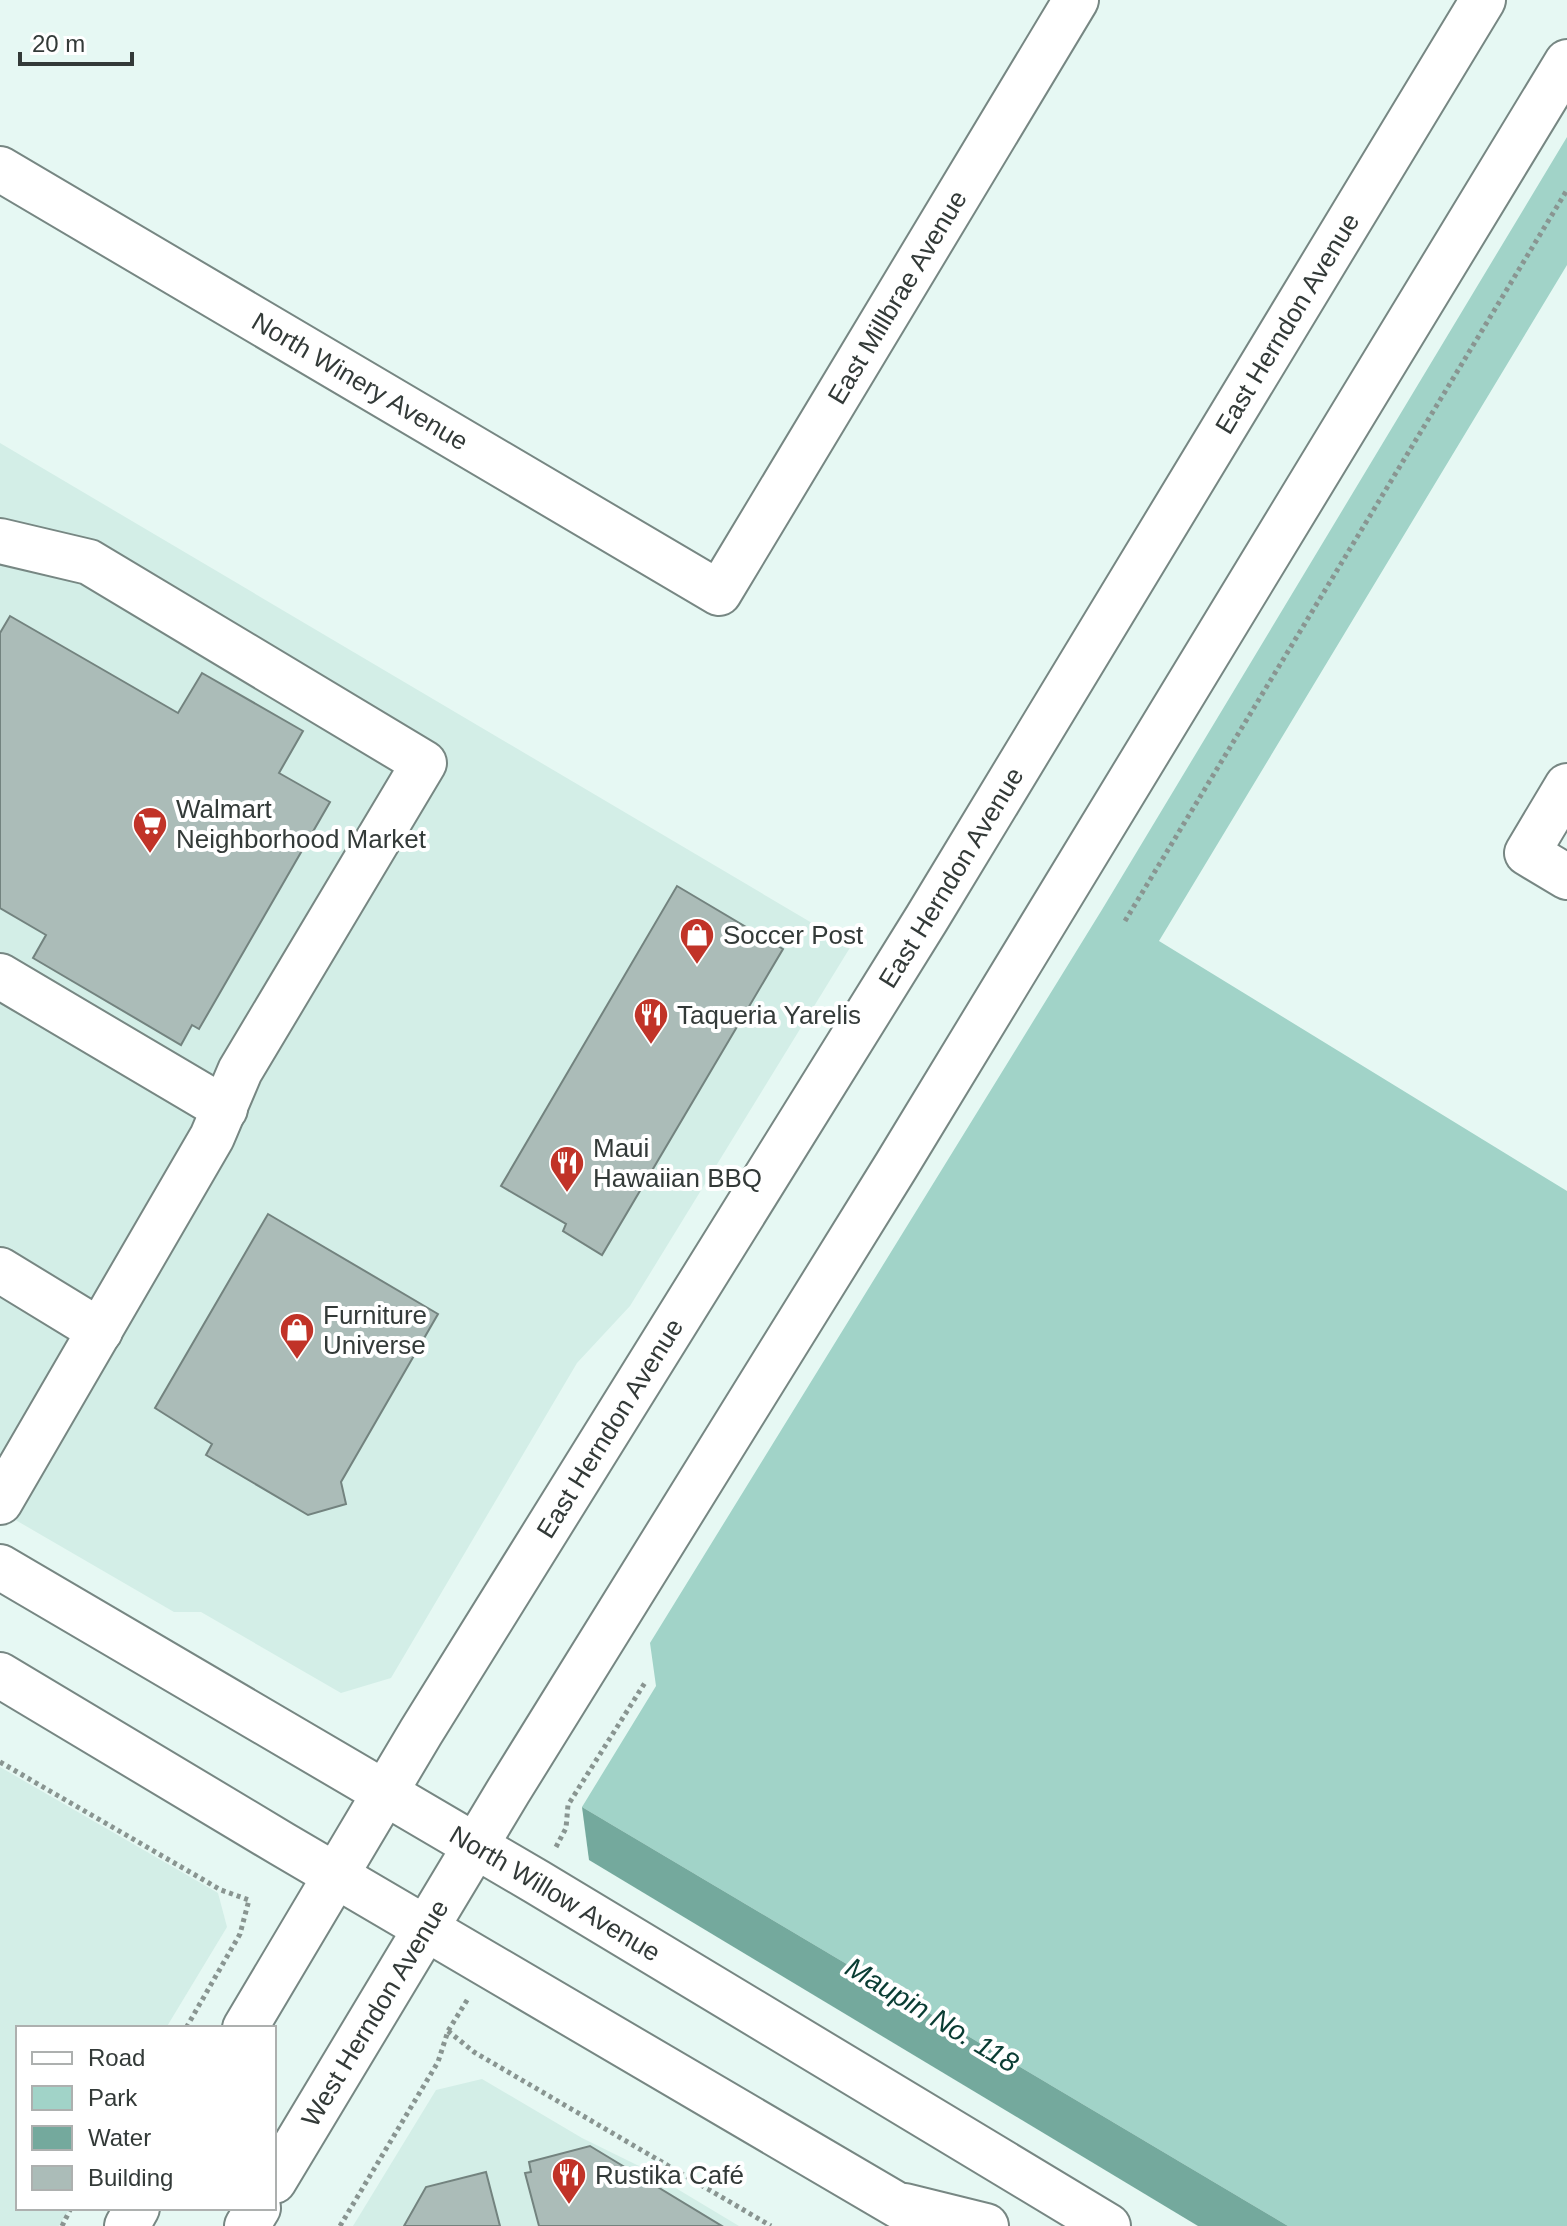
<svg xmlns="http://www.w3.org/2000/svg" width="1567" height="2226" font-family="Arial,sans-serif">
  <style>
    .built { fill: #d3eee7 }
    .green { fill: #a1d3c8 }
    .water { fill: #74a99d }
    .building { fill: #abbcb8; stroke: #73837f; stroke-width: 2 }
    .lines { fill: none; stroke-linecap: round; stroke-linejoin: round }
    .minor-casing { stroke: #778783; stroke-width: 48 }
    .major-casing { stroke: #778783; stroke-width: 48 }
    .path { stroke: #899591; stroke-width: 5; stroke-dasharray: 4 4; stroke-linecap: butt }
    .minor { stroke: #fff; stroke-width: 44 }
    .major { stroke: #fff; stroke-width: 44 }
    .labels { text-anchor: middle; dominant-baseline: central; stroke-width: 8; stroke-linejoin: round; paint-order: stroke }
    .street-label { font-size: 26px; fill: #333a38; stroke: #fff }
    .poi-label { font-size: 26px; fill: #333a38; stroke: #fff; text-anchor: start }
    .water-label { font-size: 28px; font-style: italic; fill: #093c33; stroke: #fff }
  </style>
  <rect width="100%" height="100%" fill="#e6f8f3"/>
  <g class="built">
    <path d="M0,443L851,946L630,1306L577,1363L391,1678L341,1693L201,1612H174L0,1511Z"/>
    <path d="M0,1767L218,1893L227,1927L166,2028H18V2208H70L59,2226H0Z"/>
    <path d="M482,2079L582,2138L639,2166L739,2226H353L436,2090Z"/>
  </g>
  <path class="green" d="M1567,137V265L1159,941L1567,1191V2226H1288L582,1807L656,1686L650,1643L1103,908Z"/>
  <path class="water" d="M582,1807L1288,2226H1198L589,1860Z"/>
  <g class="building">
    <path d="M10,616L178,713L202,673L303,731L279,773L330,802L199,1029L192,1025L181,1045L33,958L46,935L0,908V633Z"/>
    <path d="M677,886L783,949L602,1255L563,1231L566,1224L501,1186Z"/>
    <path d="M268,1214L438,1314L341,1482L346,1504L308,1515L206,1455L212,1444L155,1408Z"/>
    <path d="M590,2146L722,2226H539L525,2173L531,2172L529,2162Z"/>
    <path d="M486,2172L500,2226H404L426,2187Z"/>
  </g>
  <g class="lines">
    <defs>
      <g id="minor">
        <path id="s1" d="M0,169L719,593L1076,0"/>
        <path d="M0,541L89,562L424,763L240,1071L212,1137L0,1502"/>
        <path d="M1567,786L1527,853L1567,877"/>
        <path d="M0,976L225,1109"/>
        <path d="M0,1270L100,1331"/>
      </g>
      <g id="major">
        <path id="s2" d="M0,1567L537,1882L1108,2226"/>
        <path d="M0,1675L282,1844L933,2226"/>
        <path id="s3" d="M245,2028L421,1732L927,918L1483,0"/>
        <path id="s4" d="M274,2181L509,1790L896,1166L1567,62"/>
        <path d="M905,2206L986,2226"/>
        <path d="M127,2226L137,2208"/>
        <path d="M247,2226L258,2208"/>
      </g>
    </defs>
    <use href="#minor" class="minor-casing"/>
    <use href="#major" class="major-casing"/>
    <g class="path">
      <path d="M1125,921L1567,190"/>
      <path d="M0,1762L221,1890L249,1900L240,1934L186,2028"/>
      <path d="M556,1847L566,1828L568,1805L646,1681"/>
      <path d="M448,2031L474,2052L771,2226"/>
      <path d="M62,2226L71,2208"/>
      <path d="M340,2226L438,2062L448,2031L469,1997"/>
    </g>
    <use href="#minor" class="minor"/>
    <use href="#major" class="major"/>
  </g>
  <defs>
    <symbol id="supermarket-pin" viewBox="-11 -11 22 30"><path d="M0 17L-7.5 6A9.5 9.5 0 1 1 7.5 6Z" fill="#c13328" stroke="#fff"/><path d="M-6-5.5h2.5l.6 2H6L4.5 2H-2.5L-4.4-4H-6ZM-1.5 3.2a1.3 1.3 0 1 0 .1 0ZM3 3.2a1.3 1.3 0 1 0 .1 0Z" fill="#fff"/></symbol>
    <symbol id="shop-pin" viewBox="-11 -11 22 30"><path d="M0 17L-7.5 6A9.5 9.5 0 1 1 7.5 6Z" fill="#c13328" stroke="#fff"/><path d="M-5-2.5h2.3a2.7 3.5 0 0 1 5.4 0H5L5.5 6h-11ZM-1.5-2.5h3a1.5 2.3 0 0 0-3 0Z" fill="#fff"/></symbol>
    <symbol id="restaurant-pin" viewBox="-11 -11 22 30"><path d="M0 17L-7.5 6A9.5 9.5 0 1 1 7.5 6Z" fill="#c13328" stroke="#fff"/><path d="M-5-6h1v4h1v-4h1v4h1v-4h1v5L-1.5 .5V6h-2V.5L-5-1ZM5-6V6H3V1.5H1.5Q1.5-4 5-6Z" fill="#fff"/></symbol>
  </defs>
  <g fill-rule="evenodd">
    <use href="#supermarket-pin" x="130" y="804" width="40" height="54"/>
    <use href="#shop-pin" x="677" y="915" width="40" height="54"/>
    <use href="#restaurant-pin" x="631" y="995" width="40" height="54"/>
    <use href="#restaurant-pin" x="547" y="1143" width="40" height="54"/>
    <use href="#shop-pin" x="277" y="1310" width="40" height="54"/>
    <use href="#restaurant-pin" x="549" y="2155" width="40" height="54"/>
  </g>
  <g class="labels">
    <g class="street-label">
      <text stroke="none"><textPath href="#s1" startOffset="1180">East Millbrae Avenue</textPath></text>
      <text stroke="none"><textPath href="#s3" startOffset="1998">East Herndon Avenue</textPath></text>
      <text stroke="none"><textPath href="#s1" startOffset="418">North Winery Avenue</textPath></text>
      <text stroke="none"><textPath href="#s3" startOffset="1350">East Herndon Avenue</textPath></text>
      <text stroke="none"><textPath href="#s3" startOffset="702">East Herndon Avenue</textPath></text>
      <text stroke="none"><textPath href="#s2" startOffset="644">North Willow Avenue</textPath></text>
      <text stroke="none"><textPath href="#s4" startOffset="196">West Herndon Avenue</textPath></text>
    </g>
    <g class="poi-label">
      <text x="176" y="809">Walmart<tspan x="176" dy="30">Neighborhood Market</tspan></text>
      <text x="723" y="935">Soccer Post</text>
      <text x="677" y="1015">Taqueria Yarelis</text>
      <text x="593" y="1148">Maui<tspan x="593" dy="30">Hawaiian BBQ</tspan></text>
      <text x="323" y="1315">Furniture<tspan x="323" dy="30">Universe</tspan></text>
      <text x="595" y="2175">Rustika Café</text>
    </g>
    <g class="water-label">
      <text transform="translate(932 2015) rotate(31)">Maupin No. 118</text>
    </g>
  </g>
  <rect x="16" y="2026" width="260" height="184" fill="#ffffff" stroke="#adb0af" stroke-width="2"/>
  <rect x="32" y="2052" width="40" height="12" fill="#ffffff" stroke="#adb0af" stroke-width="2"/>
  <text x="88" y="2066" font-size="24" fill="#333a38">Road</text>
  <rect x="32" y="2086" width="40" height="24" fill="#a1d3c8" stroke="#adb0af" stroke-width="2"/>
  <text x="88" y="2106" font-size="24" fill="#333a38">Park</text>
  <rect x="32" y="2126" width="40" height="24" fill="#74a99d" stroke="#adb0af" stroke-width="2"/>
  <text x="88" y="2146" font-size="24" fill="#333a38">Water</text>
  <rect x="32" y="2166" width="40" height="24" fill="#abbcb8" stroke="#adb0af" stroke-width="2"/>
  <text x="88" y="2186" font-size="24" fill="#333a38">Building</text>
  <path d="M20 52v12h112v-12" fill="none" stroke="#333a38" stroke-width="4"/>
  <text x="32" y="52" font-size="24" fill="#333a38" stroke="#ffffff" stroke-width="6" paint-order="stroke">20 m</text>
</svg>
